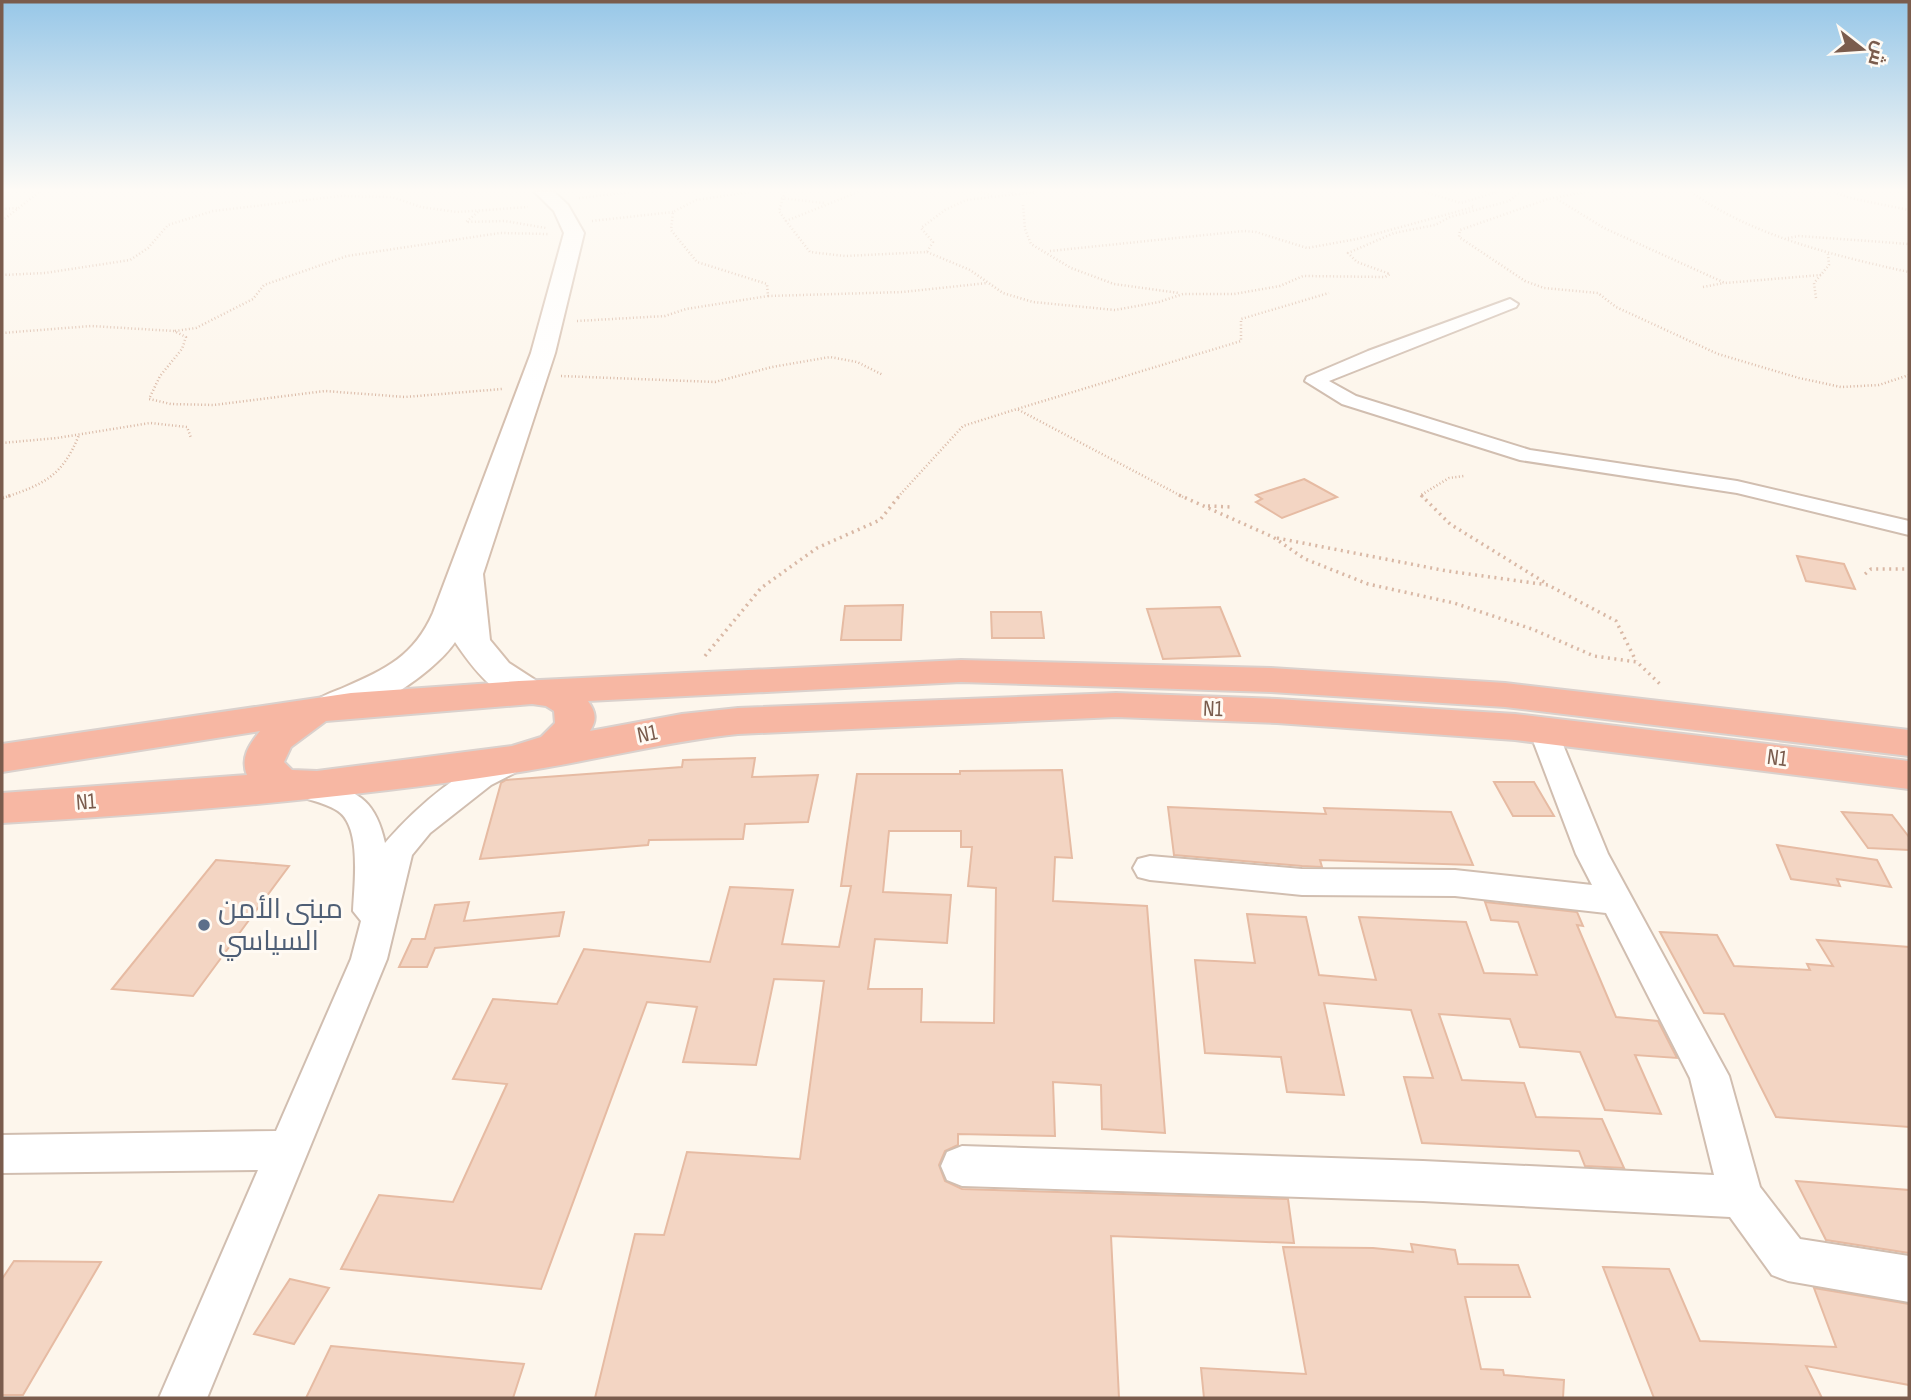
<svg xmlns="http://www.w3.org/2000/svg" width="1911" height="1400" font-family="'Sofia Sans Condensed',Cairo,sans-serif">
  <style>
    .building { fill: #f3d5c3; stroke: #e6bba3; stroke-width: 2; fill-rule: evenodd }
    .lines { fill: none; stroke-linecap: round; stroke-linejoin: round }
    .street-casing { stroke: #d1beb0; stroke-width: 4 }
    .secondary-casing { stroke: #d6c0b0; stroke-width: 4 }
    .highway-casing { stroke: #dad1cd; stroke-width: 4 }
    .path-far1 { stroke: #d9b8a5; stroke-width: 2.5; stroke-dasharray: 1 2.5; stroke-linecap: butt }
    .path { stroke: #d9b8a5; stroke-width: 3.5; stroke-dasharray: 2 4.5; stroke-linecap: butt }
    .street { fill: #fff; fill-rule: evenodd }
    .secondary { fill: #fff; fill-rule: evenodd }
    .highway { fill: #f7b7a3; fill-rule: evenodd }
    .service-dot { fill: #5c6f8a; stroke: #fffaf3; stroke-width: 2.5 }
    .labels { text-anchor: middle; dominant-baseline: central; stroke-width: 6; stroke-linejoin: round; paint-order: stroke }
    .street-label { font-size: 23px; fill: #7a5c4d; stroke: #fffaf3 }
    .near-service-label { font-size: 28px; fill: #4e5e75; stroke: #fffaf3; text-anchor: start }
  </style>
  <rect width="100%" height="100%" fill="#fdf6ec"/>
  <g class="building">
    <path d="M1304,479L1337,497L1282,518L1256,502L1262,499L1256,495Z"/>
    <path d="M1797,556L1844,564L1855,589L1806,581Z"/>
    <path d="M903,605L901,640H841L845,606Z"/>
    <path d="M1220,607L1240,656L1163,659L1147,609Z"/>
    <path d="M991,612H1041L1044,638H992Z"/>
    <path d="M755,758L752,777L818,775L808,822L745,824L743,839L649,840L648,845L480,859L501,783L506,780L682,767L683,760Z"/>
    <path d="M1062,770L1072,858L1055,857L1053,901L1147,906L1165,1133L1102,1129L1101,1085L1053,1082L1055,1136L958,1134V1145L945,1151L939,1165L945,1181L962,1189L1288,1199L1294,1243L1111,1236L1119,1398H595L635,1234L664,1235L687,1152L800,1159L824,981L774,979L756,1065L683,1062L697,1007L647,1002L541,1289L341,1269L379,1195L453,1202L507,1084L453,1079L493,999L557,1004L584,949L710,962L730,887L793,890L782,944L839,947L851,886H841L857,774H960V771ZM889,831H961V847H972L968,886L996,888L994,1023L921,1022L922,989H868L875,939L947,943L951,895L883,892Z"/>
    <path d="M1494,782H1534L1554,816H1513Z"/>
    <path d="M1168,807L1326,814L1324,808L1451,812L1473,865L1320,860L1322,867L1302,866L1174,855Z"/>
    <path d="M1842,812L1892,815L1909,837V850L1868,848Z"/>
    <path d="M1777,845L1877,860L1891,887L1837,879L1840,886L1791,879Z"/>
    <path d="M216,860L289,866L193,996L112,989Z"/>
    <path d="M469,902L464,921L564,912L559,936L435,948L427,967H399L412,939H425L435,905Z"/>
    <path d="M1485,902L1577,912L1583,926L1577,925L1616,1017L1658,1021L1677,1058L1635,1055L1661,1114L1605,1110L1580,1052L1520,1047L1510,1019L1439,1014L1462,1080L1524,1083L1536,1117L1602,1119L1624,1168L1585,1166L1579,1151L1422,1143L1404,1077L1433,1078L1411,1010L1324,1003L1344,1095L1287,1092L1281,1057L1205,1053L1195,960L1255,963L1247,914L1306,917L1319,975L1376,980L1359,917L1466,922L1484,973L1537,975L1518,922L1491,920Z"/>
    <path d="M1660,932L1717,935L1734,966L1810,970L1807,964L1833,966L1817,940L1909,947V1127L1776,1117L1724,1014L1704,1013Z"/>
    <path d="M1796,1181L1909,1190V1253L1826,1240Z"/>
    <path d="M1411,1244L1455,1250L1458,1264L1518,1265L1530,1297H1465L1481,1369L1503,1370L1504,1375L1564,1380L1563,1398H1204L1201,1368L1306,1374L1283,1247L1373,1248L1413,1252Z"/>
    <path d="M14,1261L101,1262L23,1395H2V1279Z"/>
    <path d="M1603,1267L1669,1269L1700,1341L1836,1347L1814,1288L1909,1304V1385L1806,1366L1822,1398H1654Z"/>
    <path d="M290,1279L329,1288L294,1344L254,1334Z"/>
    <path d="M331,1346L480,1360L524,1364L513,1398H306Z"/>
  </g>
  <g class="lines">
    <defs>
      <g id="street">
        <path d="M1510,299L1518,304L1516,307L1329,381L1356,396L1530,450L1737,481L1909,521V535L1737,493L1520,460L1342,404L1305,381L1307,377L1368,351Z"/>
        <path d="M1543,721L1553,723L1557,730L1608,854L1729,1076L1760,1187L1800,1239L1909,1256V1302L1788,1281L1772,1275L1730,1217L1423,1201L962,1186L947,1180L941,1166L947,1152L962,1146L1423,1161L1714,1175L1690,1078L1606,913L1455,896L1302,895L1150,880L1138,877L1133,868L1138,859L1150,856L1302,869L1455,870L1592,885L1576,854L1529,730L1533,723Z"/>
        <path d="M515,750L526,753L530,760L526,767L491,785L430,833L412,855L387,959L207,1398H159L258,1170L2,1173V1135L276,1131L351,959L361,921L353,911C354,885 362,827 338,811C322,801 302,798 285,793L281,786L285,779C299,775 310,779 323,782C361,792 376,803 385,843C418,805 465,764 515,750Z"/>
      </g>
      <path id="secondary" d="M535,192H554L568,205L584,233L555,353L483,574L490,640L509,663L543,685L548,693L543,701C504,711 474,670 455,642C433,675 353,728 314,718L309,709C317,696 331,693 345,687C386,669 414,656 433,613L531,353L564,233L554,211Z"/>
      <path id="highway" d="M961,660L1271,668L1505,683L1909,730V756L1505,707L1271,692L961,682L588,701C596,712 597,720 590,731L682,714L738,708L1116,693L1277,699L1515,714L1909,761V789L1515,740L1277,723L1116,717L738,734C662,742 589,762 513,773C344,799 173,813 2,823V793L247,775C240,758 249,745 260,731L2,772V744L351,693L519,681ZM532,704L546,706L554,711L555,723L541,737L512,746L317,771L292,770L284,762L291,747L326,721Z"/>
    </defs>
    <use href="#street" class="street-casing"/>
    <use href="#secondary" class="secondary-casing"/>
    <use href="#highway" class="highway-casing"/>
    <g class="path-far1">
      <path d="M785,192L779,211L786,221"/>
      <path d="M858,192L786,221L810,252L845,256L927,252L933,242L921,228L945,210L966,200L1036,192"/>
      <path d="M981,192L993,196"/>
      <path d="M1008,192L1018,194"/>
      <path d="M1425,192L1461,203L1497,192"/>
      <path d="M1585,192L1548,199L1460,230L1459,237L1525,281L1544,288L1598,293L1616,307L1718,354L1799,378L1841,387L1879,385L1909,375"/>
      <path d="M1691,192C1753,236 1835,256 1909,272"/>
      <path d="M1834,192L1850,198L1909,210"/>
      <path d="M579,198L631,192"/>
      <path d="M781,198L824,203"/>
      <path d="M1557,199L1604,228L1725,283L1821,275"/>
      <path d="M1023,205L1025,229L1031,244L1071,268L1114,284L1179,293"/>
      <path d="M2,209L18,208"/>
      <path d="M478,212L466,222L505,221L546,228"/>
      <path d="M2,221L39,192"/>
      <path d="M592,221L673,212"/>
      <path d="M1788,238L1799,236L1909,244"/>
      <path d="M1050,251L1244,231L1256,232L1307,248L1357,239L1474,207L1470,204"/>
      <path d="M927,252L970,270L1003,293L1033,302L1115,310L1159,302L1183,294H1234L1280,286L1303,276L1385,277L1390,274L1357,262L1348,253L1394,233L1435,225L1450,217L1509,201L1520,192"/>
      <path d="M2,275L45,273L130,260L148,248L168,225L213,211L340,196L392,197L421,207L457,212L528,207"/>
      <path d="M1703,287L1724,283"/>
      <path d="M768,296L903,292L987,283"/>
      <path d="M1816,298L1814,283L1829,265L1828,254"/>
      <path d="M577,321L665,316L686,309L768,296L767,284L697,262L671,230L673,212L696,200L750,192"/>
      <path d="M175,331L196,328L253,299L264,285L347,256L500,233L548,234"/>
      <path d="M2,333L91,326L174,331L186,337L182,349L160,376L149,399L171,404L214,405L325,391L405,397L502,389"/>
      <path d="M561,376L715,382L772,367L830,357L857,362L883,375"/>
      <path d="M2,443L57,438L150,423L187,427L191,438"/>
      <path d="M6,497C45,484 63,475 79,435"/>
      <path d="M898,497L963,426L1017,409"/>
      <path d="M1183,497L1017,409L1241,341V319L1329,293"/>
      <path d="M1423,497L1421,495L1449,478L1464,476"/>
    </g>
    <g class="path">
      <path d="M1179,495L1273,537L1305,559L1368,584L1454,603L1532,629L1594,656L1637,662L1662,686"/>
      <path d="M1421,495L1450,524L1544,582"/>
      <path d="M2,498L12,495"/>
      <path d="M1208,506L1231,507"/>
      <path d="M1277,538L1447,571L1548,585L1616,621L1636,661"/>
      <path d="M1865,574L1871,569H1909"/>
      <path d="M705,656L761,588L817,548L880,520L900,495"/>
    </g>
    <use href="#street" class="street"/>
    <use href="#secondary" class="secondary"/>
    <use href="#highway" class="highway"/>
  </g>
  <linearGradient id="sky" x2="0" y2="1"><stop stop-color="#97c7e8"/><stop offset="0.49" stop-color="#fefbf6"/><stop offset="1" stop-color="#fefbf6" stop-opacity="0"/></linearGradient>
  <rect width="1911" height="388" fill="url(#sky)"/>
  <circle class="service-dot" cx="204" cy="925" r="7"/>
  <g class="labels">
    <g class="street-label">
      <text transform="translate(1213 709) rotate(2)">N1</text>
      <text transform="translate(647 734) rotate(-11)">N1</text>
      <text transform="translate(1777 758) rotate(7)">N1</text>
      <text transform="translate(86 802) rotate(-4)">N1</text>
    </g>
    <g class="near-service-label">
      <text x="218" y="909">مبنى الأمن<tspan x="218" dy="32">السياسي</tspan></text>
    </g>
  </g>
  <rect width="1911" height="1400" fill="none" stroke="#7a5c4d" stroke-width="7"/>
  <g transform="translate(1862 49) rotate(107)" stroke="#fffaf3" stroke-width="5" paint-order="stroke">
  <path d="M0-5L12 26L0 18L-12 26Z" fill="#7a5c4d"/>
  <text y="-10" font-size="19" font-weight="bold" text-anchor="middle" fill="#7a5c4d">ش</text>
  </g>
</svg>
